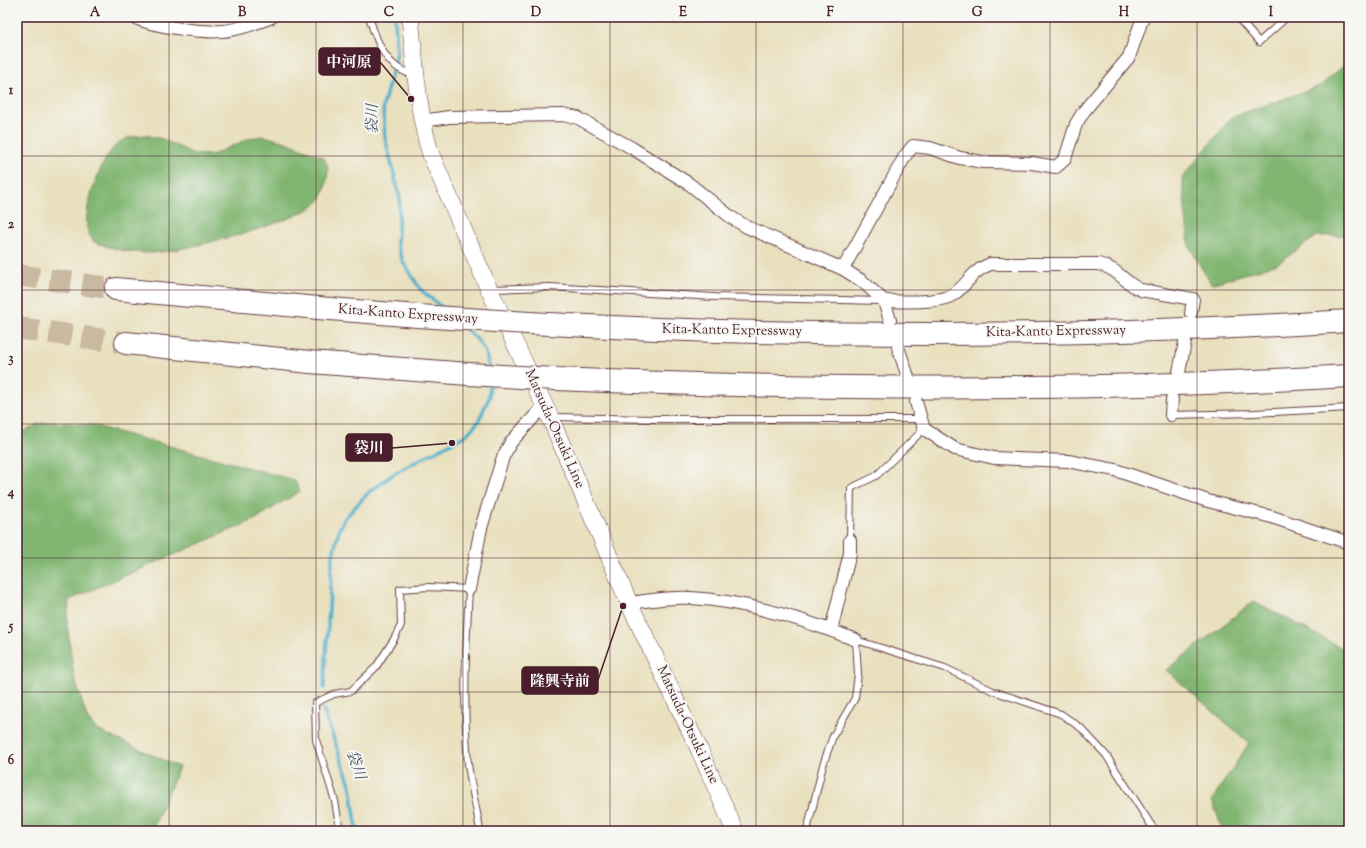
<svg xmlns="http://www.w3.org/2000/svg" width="1366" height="848" font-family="'Sorts Mill Goudy','Noto Serif JP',serif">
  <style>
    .forest { fill: #80b671; stroke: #656a4e }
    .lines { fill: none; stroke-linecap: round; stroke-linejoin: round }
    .stream { stroke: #4db0cc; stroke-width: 3.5 }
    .motorway-tunnel { stroke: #c9b9a1; stroke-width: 22; stroke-dasharray: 22 11; stroke-linecap: butt }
    .service-casing { stroke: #623c41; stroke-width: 8 }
    .minor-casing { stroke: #623c41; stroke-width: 14 }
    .secondary-casing { stroke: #623c41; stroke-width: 18 }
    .motorway-casing { stroke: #623c41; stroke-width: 24 }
    .service { stroke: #fff; stroke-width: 6 }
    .minor { stroke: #fff; stroke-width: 12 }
    .secondary { stroke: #fff; stroke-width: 17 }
    .motorway { stroke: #fff; stroke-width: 22 }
    .motorway-bridge-casing { stroke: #623c41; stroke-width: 24; stroke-linecap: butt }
    .motorway-bridge { stroke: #fff; stroke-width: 22 }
    .grid { fill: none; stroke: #4a1f2b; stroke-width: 1; stroke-opacity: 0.55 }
    .labels { text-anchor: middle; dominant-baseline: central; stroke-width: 4; stroke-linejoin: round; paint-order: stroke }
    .street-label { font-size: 14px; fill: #4a1f2b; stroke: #f6f6f2 }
    .water-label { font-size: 15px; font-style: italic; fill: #4b596b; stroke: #f6f6f2 }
    .leader { fill: none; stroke: #4a1f2b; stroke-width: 1.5 }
    .callout-dot { fill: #4a1f2b; stroke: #f6f6f2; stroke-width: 1.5 }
    .callout { fill: #4a1f2b; stroke: #4a1f2b; stroke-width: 1.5 }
    .callout-label { font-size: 15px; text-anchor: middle; font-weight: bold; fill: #fff }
    .neatline { fill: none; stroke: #4a1f2b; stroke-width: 1.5 }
    .grid-label { font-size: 13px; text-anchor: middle; font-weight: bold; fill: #4a1f2b }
  </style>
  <rect width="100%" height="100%" fill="#f6f6f2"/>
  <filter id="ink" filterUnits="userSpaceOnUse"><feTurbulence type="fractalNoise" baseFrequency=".025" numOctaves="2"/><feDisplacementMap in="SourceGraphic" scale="8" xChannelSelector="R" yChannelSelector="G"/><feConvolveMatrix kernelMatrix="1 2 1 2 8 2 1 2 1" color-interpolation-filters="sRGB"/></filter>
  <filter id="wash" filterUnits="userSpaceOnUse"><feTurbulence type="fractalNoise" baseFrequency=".012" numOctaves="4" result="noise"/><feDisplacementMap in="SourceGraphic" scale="16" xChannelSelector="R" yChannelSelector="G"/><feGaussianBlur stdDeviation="0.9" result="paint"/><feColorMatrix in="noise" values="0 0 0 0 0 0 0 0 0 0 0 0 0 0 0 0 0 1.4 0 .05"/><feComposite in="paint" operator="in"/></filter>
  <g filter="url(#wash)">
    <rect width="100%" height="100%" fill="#e9e0be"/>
    <g class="forest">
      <path d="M1349,61V235L1317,236L1277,264L1211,284L1189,246L1182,178L1232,117L1320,86Z"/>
      <path d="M146,135L162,139L194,154L212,155L250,138L264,136L286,142L323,157C325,160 328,165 328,168C328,177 325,194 319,201C302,222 180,252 151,253C131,253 113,249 94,242C92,239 89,235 88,232C81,211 101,158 117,144C125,137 136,136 146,135Z"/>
      <path d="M54,422L92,425L294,480L300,491L254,520L69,600L67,624L74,677L87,718L97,730L179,767L152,831H17V435L38,424Z"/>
      <path d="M1254,601L1349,652V831H1223L1212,800L1249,743L1166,670Z"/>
    </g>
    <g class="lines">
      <g class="stream">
        <path d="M395,17L397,53L383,106L385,138L400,198L397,244L403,262L421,290L444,309"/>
        <path d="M465,328C478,339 487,350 489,368"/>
        <path d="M324,688L332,559L339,530L345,518L369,492L395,473L466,435L478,422L483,411L489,398L490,382"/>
        <path d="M323,709L351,787L357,831"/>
      </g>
    </g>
  </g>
  <g filter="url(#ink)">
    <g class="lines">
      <g class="motorway-tunnel">
        <path d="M17,275L116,289"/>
        <path d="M17,328L126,343"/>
      </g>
      <defs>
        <g id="service">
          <path d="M369,17C377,42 385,68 414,75"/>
          <path d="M1237,17L1259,42L1287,17"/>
          <path d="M492,289L550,287L714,297L882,301"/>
          <path d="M1171,415L1254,413L1349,408"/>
          <path d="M553,417L655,419H921"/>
          <path d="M850,540L851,488L876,476L924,429"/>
          <path d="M340,831L335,801L316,740L315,703L334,694L351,691L376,667L394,639L401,625L400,589L429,587L469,589C466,647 463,706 468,764C471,787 477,809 480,831"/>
          <path d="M807,831L823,765L833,736L855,698L858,674L856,640L945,668L993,691L1061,714L1081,728L1106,755L1155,831"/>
        </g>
        <g id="minor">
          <path d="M133,17C153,26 200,33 222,31C239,30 256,23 272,17"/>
          <path d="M422,121L449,117L563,115L578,118L632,148L688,183L732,218L747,227L843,269L862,281L884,301L890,320"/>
          <path d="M843,269L905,156L913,146L930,148L960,158L983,162L1032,163L1056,167L1065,159L1076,124L1084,111L1129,57L1143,17"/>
          <path d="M884,301C902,301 940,304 954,294C969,283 971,272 990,264H1098C1118,268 1124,283 1141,290L1193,299L1191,313"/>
          <path d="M898,347L908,377"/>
          <path d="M1179,372L1185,342"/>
          <path d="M916,402L924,429L955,449L994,458L1068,461L1115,470L1208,501L1272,517L1349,543"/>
          <path d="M1171,415L1172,399"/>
          <path d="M469,589L481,528L503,457L511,442L545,405"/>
          <path d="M629,603C649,601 671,596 691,598C745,601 806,620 856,640"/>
          <path d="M831,630L850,553V540"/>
        </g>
        <path id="secondary" d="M410,17C415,63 417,110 431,155L489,289L550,417L629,603L700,751L735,831"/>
        <g id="motorway">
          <path d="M116,289L318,308L418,316"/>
          <path d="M529,323C802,338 1076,338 1349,321"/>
          <path d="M126,343L310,362L469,374"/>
          <path d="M555,379C819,390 1085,392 1349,376"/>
        </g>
      </defs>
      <use href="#service" class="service-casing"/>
      <use href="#minor" class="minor-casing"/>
      <use href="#secondary" class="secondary-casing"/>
      <use href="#motorway" class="motorway-casing"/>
      <use href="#service" class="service"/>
      <use href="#minor" class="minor"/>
      <use href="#secondary" class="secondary"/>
      <use href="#motorway" class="motorway"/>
      <defs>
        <g id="motorway-bridge">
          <path d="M418,316L529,323"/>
          <path d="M469,374L555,379"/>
        </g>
      </defs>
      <use href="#motorway-bridge" class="motorway-bridge-casing"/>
      <use href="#motorway-bridge" class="motorway-bridge"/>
    </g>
  </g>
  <path class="grid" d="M169,17V831M316,17V831M463,17V831M610,17V831M756,17V831M903,17V831M1050,17V831M1197,17V831M17,156H1349M17,290H1349M17,424H1349M17,558H1349M17,692H1349"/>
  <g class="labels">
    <g class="street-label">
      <text transform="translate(408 315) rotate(4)">Kita-Kanto Expressway</text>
      <text transform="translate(732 331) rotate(1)">Kita-Kanto Expressway</text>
      <text transform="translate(1056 332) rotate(-1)">Kita-Kanto Expressway</text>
      <text transform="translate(554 429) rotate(66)">Matsuda-Otsuki Line</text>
      <text transform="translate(687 725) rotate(65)">Matsuda-Otsuki Line</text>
    </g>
    <g class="water-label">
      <text transform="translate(373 119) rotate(-90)">袋川</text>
      <text transform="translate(355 765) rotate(71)">袋川</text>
    </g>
  </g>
  <path class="leader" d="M411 99L380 62M452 443L392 448M623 606L598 680"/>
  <g class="callout-dot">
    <circle cx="411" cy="99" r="4"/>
    <circle cx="452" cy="443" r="4"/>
    <circle cx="623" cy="606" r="4"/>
  </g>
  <g class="callout">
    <rect x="319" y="48" width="61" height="27" rx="4"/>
    <rect x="346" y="434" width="46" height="27" rx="4"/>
    <rect x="522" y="667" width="76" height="27" rx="4"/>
  </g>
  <g class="callout-label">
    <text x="349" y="67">中河原</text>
    <text x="369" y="453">袋川</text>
    <text x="560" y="686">隆興寺前</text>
  </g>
  <rect width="1366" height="848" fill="none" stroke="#f6f6f2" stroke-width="44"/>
  <rect x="22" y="22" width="1322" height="804" class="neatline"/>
  <g class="grid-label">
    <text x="95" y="16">A</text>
    <text x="242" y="16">B</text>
    <text x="389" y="16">C</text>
    <text x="536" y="16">D</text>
    <text x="683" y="16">E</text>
    <text x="830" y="16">F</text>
    <text x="977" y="16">G</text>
    <text x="1124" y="16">H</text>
    <text x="1271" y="16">I</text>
    <text x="11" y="94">1</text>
    <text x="11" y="228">2</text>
    <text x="11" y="362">3</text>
    <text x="11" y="496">4</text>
    <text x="11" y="630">5</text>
    <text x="11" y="764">6</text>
  </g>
</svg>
